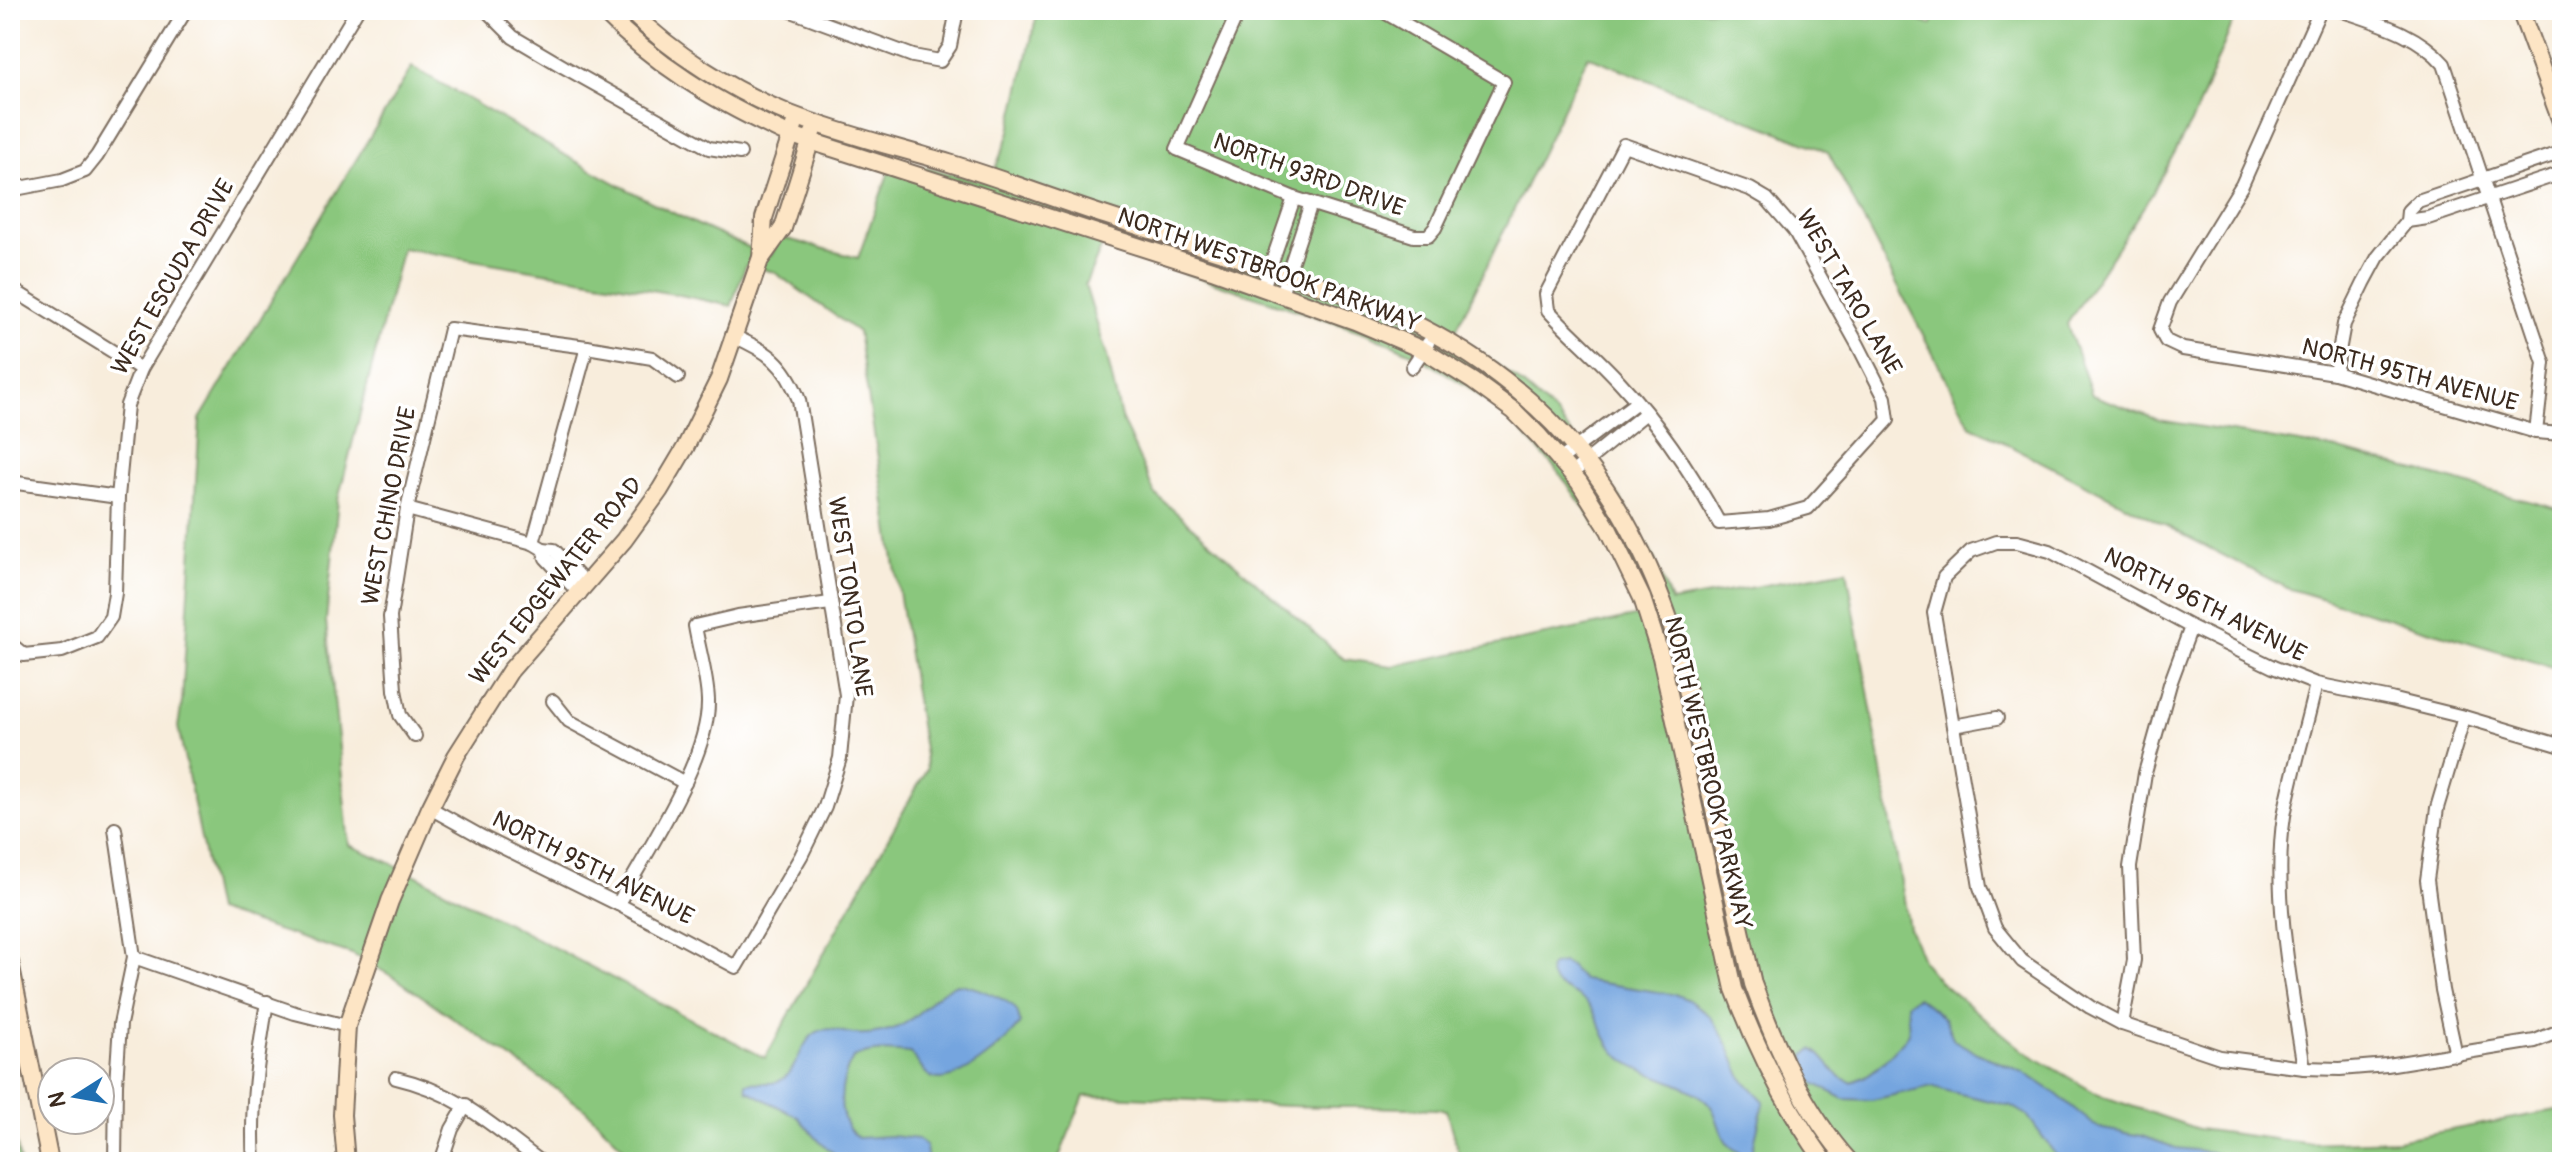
<svg xmlns="http://www.w3.org/2000/svg" width="2572" height="1172" font-family="Pangolin,sans-serif">
  <style>
    .grass { fill: #8ac77d; stroke: #62784e; stroke-width: 2; fill-rule: evenodd }
    .park { fill: url(#park-dots); stroke: #62784e; stroke-width: 2 }
    .water { fill: #74a5df; stroke: #58687e; stroke-width: 2 }
    .lines { fill: none; stroke-linecap: round; stroke-linejoin: round }
    .street-casing { stroke: #7d6e60; stroke-width: 16 }
    .secondary-casing { stroke: #7d6e60; stroke-width: 20 }
    .street { stroke: #fff; stroke-width: 12 }
    .secondary { stroke: #fde5c5; stroke-width: 16 }
    .labels { text-anchor: middle; dominant-baseline: central; stroke-width: 7; stroke-linejoin: round; paint-order: stroke }
    .street-label { font-size: 24px; fill: #3b2a1e; stroke: #fff }
  </style>
  <defs>
    <pattern id="park-dots" width="8" height="8" patternUnits="userSpaceOnUse" patternTransform="scale(2)"><rect width="8" height="8" fill="#8ac77d"/><path d="M2 2h.1M6 6h.1" fill="none" stroke="#72a266" stroke-width="1.8" stroke-linecap="round"/></pattern>
  </defs>
  <rect width="100%" height="100%" fill="#fff"/>
  <filter id="ink" filterUnits="userSpaceOnUse"><feTurbulence type="fractalNoise" baseFrequency=".0125" numOctaves="2"/><feDisplacementMap in="SourceGraphic" scale="16" xChannelSelector="R" yChannelSelector="G"/><feConvolveMatrix kernelMatrix="1 2 1 2 8 2 1 2 1" color-interpolation-filters="sRGB"/></filter>
  <filter id="wash" filterUnits="userSpaceOnUse"><feTurbulence type="fractalNoise" baseFrequency=".006" numOctaves="4" result="noise"/><feDisplacementMap in="SourceGraphic" scale="32" xChannelSelector="R" yChannelSelector="G"/><feGaussianBlur stdDeviation="1.8" result="paint"/><feColorMatrix in="noise" values="0 0 0 0 0 0 0 0 0 0 0 0 0 0 0 0 0 1.4 0 .05"/><feComposite in="paint" operator="in"/></filter>
  <g filter="url(#wash)">
    <rect width="100%" height="100%" fill="#f8eddc"/>
    <path class="grass" d="M1038,10H1888L1931,25L1939,10H2238L2194,117L2152,194L2067,324L2092,395L2159,420L2336,449L2562,510V670L2287,588L1970,425L1828,152L1588,56L1454,334L1516,379L1556,414L1620,498L1654,558L1671,602L1847,570L1909,928L1923,962L1939,981L2024,1051L2099,1095L2198,1129L2304,1143L2397,1140L2562,1109V1162H1461L1446,1110C1394,1106 1344,1108 1292,1106C1223,1103 1154,1096 1084,1096L1057,1162H638L585,1109L397,979L352,954L216,911L178,727L182,702L200,419L412,67C528,132 647,209 771,256L780,237L858,258L893,160L989,183L1009,135ZM1102,246L1366,333L1414,354L1467,386L1516,425L1557,470L1592,519L1623,569L1639,616L1392,666L1344,659L1155,494L1121,418L1107,356L1085,285ZM402,248L680,295L731,306L746,265L774,272L858,332L927,769L765,1058L404,869L349,845L326,621L338,500Z"/>
    <path class="park" d="M10,1111L20,1162H10Z"/>
    <g class="water">
      <path d="M1563,963L1570,966L1583,980L1677,995L1689,1000L1710,1016L1726,1041L1742,1078L1764,1101L1751,1157C1711,1146 1725,1114 1703,1098C1676,1078 1639,1076 1616,1053C1600,1037 1600,1009 1579,997C1567,989 1551,987 1549,970L1552,965Z"/>
      <path d="M957,984C972,985 1000,997 1012,1005C1018,1010 1019,1016 1020,1023C1009,1041 954,1089 931,1077C921,1072 918,1060 910,1053C890,1051 872,1049 853,1058C839,1082 834,1120 858,1138L891,1136L918,1139L926,1147L928,1162H844L819,1141L798,1117L747,1090L746,1083C756,1081 767,1085 777,1082C800,1073 797,1042 819,1031C830,1026 843,1033 855,1034C869,1035 885,1032 898,1027C921,1017 933,992 957,984Z"/>
      <path d="M1917,997L1935,1010L1945,1020L1954,1040L1977,1053L2023,1072L2055,1093L2093,1124L2103,1129L2142,1136L2176,1148L2211,1152L2239,1162H2065L2055,1154L2027,1115L2012,1106L1947,1091L1932,1086L1872,1100L1844,1099L1806,1079L1803,1074L1805,1055L1812,1049C1829,1058 1830,1075 1851,1082C1875,1076 1890,1054 1906,1038L1909,1032L1907,1003Z"/>
    </g>
  </g>
  <g filter="url(#ink)">
    <g class="lines">
      <defs>
        <g id="street">
          <path d="M486,10L513,37L564,67L709,148L740,153"/>
          <path d="M789,10L913,56L940,61L950,46L957,10"/>
          <path d="M1239,10L1177,149L1294,198L1414,236H1428L1435,228L1504,82L1381,10"/>
          <path d="M2320,10L2242,185L2170,302L2160,330L2166,341L2183,349L2335,373L2536,432L2562,434"/>
          <path d="M2340,10C2378,23 2417,33 2444,64L2544,363L2536,432"/>
          <path d="M10,18L15,10"/>
          <path d="M1624,145L1750,189L1767,199L1794,230L1858,345L1885,398L1888,420L1808,508L1769,519L1719,523C1692,473 1658,423 1619,381C1596,356 1571,335 1548,310L1546,294Z"/>
          <path d="M10,190L62,180L85,171L97,156L186,10"/>
          <path d="M2407,221L2428,218L2562,173"/>
          <path d="M10,288L141,369"/>
          <path d="M1263,288L1294,198"/>
          <path d="M1281,294L1311,203"/>
          <path d="M1412,367L1428,343"/>
          <path d="M2335,373L2344,324L2364,283L2378,257L2407,221L2408,211L2418,201L2562,152"/>
          <path d="M1561,459L1637,402"/>
          <path d="M1572,473L1646,413"/>
          <path d="M10,482L118,497"/>
          <path d="M407,509L533,543L543,549L546,558L580,594"/>
          <path d="M533,543L587,347"/>
          <path d="M543,549L554,550L587,585"/>
          <path d="M13,646L24,655L62,651L97,637L111,617L115,593L118,497L127,405L141,369L357,10"/>
          <path d="M553,701L569,721L685,783"/>
          <path d="M1953,726L1997,718"/>
          <path d="M415,736L400,715L395,690L390,617L407,509L450,329L587,347L652,358L678,377"/>
          <path d="M2562,746L2464,717L2391,699L2316,684L2273,667L2191,627L2050,551L2017,542H1996L1971,551L1944,577L1934,613L1980,887L1995,928L2022,961L2090,1007L2122,1024L2220,1057L2304,1068L2340,1069L2387,1065L2535,1041L2562,1030"/>
          <path d="M430,808L482,837L618,904L736,967L801,856L825,807L840,758L846,695L799,400C785,363 768,351 733,336"/>
          <path d="M115,829L134,957L120,1024L116,1084L115,1162"/>
          <path d="M618,904C646,852 710,758 708,700C707,676 699,650 695,626L738,616L830,603"/>
          <path d="M134,957L295,1013L347,1026"/>
          <path d="M2122,1024L2134,960L2130,867L2145,773L2170,684L2191,627"/>
          <path d="M2456,1055L2442,990L2427,880L2437,808L2464,717"/>
          <path d="M2304,1068C2292,992 2272,892 2284,816C2292,772 2306,728 2316,684"/>
          <path d="M396,1078C457,1092 492,1125 541,1162"/>
          <path d="M254,1162C250,1107 258,1056 267,1002"/>
          <path d="M441,1162L452,1129L466,1105"/>
        </g>
        <g id="secondary">
          <path d="M602,10C656,66 712,99 782,132L1215,271L1355,321L1423,350L1473,381L1514,411L1539,436L1579,482L1609,530L1642,598L1661,657L1734,989C1758,1052 1786,1108 1825,1162"/>
          <path d="M629,10C673,54 732,91 790,114C841,134 896,147 949,163C1002,179 1054,199 1107,216C1149,230 1192,243 1235,257C1297,279 1363,296 1421,327C1554,395 1632,499 1676,640L1753,984C1776,1047 1804,1111 1850,1162"/>
          <path d="M2520,10L2562,124"/>
          <path d="M761,258L764,218L794,126"/>
          <path d="M10,962L50,1162"/>
          <path d="M346,1162L342,1115L347,1026L390,901L430,808L456,756L510,671L624,540L660,490L685,448L719,379L760,260L783,228L813,133"/>
        </g>
      </defs>
      <use href="#street" class="street-casing"/>
      <use href="#secondary" class="secondary-casing"/>
      <use href="#street" class="street"/>
      <use href="#secondary" class="secondary"/>
    </g>
  </g>
  <g class="labels">
    <g class="street-label">
      <text transform="translate(1309 175) rotate(20)">NORTH 93RD DRIVE</text>
      <text transform="translate(1269 270) rotate(20)">NORTH WESTBROOK PARKWAY</text>
      <text transform="translate(173 277) rotate(-60)">WEST ESCUDA DRIVE</text>
      <text transform="translate(1849 292) rotate(60)">WEST TARO LANE</text>
      <text transform="translate(2410 375) rotate(15)">NORTH 95TH AVENUE</text>
      <text transform="translate(389 506) rotate(-79)">WEST CHINO DRIVE</text>
      <text transform="translate(556 581) rotate(-51)">WEST EDGEWATER ROAD</text>
      <text transform="translate(850 597) rotate(82)">WEST TONTO LANE</text>
      <text transform="translate(2205 605) rotate(27)">NORTH 96TH AVENUE</text>
      <text transform="translate(1708 773) rotate(77)">NORTH WESTBROOK PARKWAY</text>
      <text transform="translate(593 868) rotate(27)">NORTH 95TH AVENUE</text>
    </g>
  </g>
  <rect width="2572" height="1172" fill="none" stroke="#fff" stroke-width="40"/>
  <g transform="translate(76 1096) rotate(259)"><circle r="38" fill="#ffffff" stroke="#b1aaa5" stroke-width="2"/>
  <path d="M0-6L14 30L0 20L-14 30Z" fill="#1f6fb2"/>
  <text y="-12" font-size="22" font-weight="bold" text-anchor="middle" fill="#3b2a1e">N</text>
  </g>
</svg>
